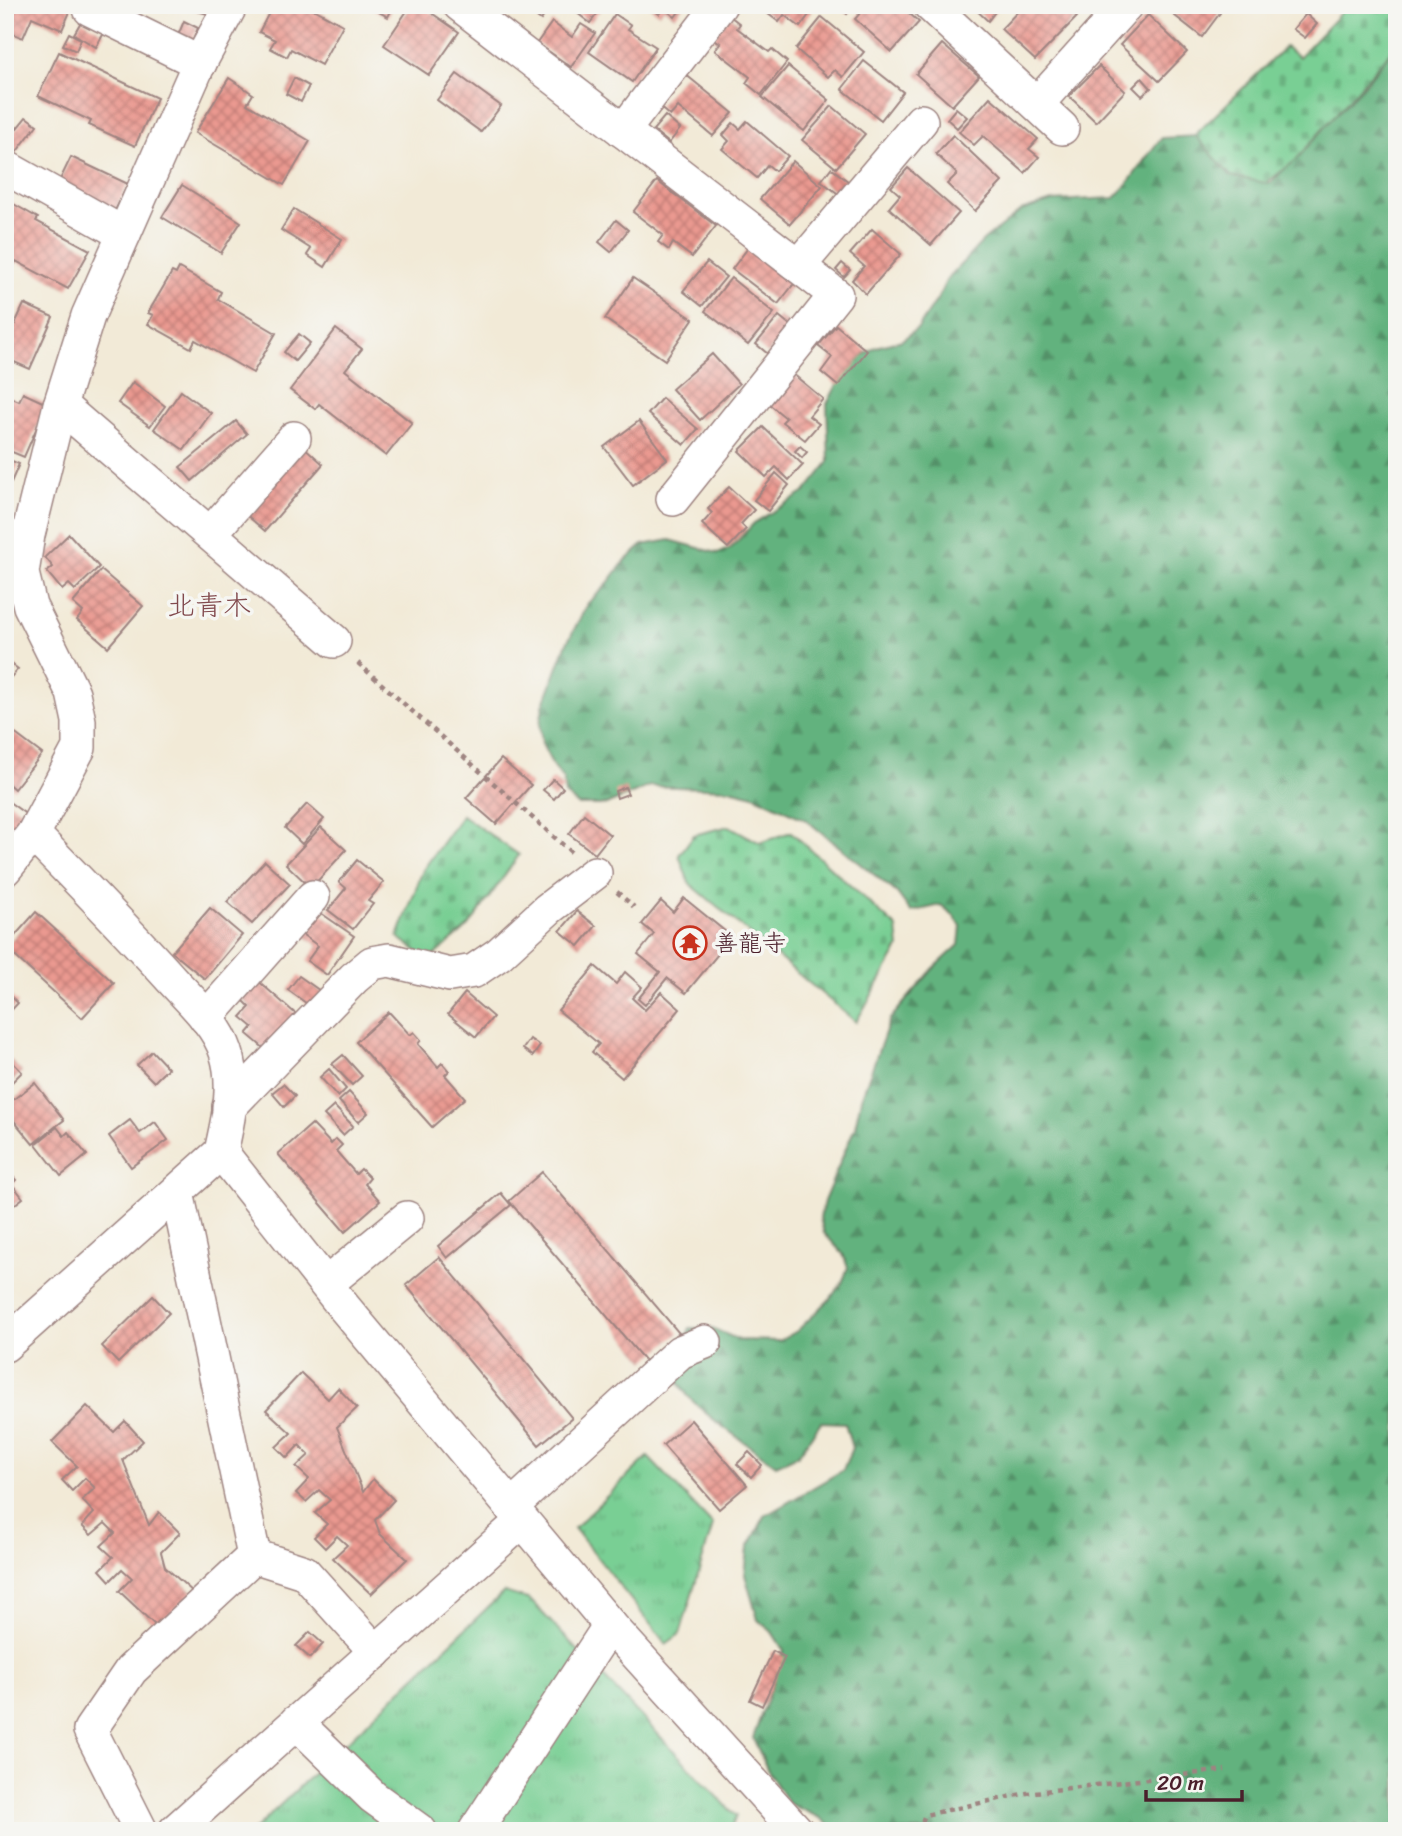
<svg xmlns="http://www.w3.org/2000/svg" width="1402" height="1836" font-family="Sriracha,'Klee One',sans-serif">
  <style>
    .grass { fill: url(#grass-tufts); stroke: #627760; stroke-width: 2 }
    .forest { fill: url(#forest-firs); stroke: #566854; stroke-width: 2 }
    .cemetery { fill: url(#cemetery-stones); stroke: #627760; stroke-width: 2 }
    .building { fill: url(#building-cross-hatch) }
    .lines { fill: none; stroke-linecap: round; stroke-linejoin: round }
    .minor-casing { stroke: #9e8481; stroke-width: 36 }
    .path { stroke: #9e8481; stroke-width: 4.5; stroke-dasharray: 5 5; stroke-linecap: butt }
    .minor { stroke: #fff; stroke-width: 33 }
    .labels { text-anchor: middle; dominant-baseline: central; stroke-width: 7; stroke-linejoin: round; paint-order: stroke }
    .poi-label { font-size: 24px; fill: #4a1f2b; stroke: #f6f6f2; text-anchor: start }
    .quarter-label { font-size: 28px; fill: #824a4e; stroke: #f6f6f2 }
  </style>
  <defs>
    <pattern id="grass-tufts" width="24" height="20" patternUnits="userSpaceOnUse" patternTransform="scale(1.75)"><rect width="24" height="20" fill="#79cf94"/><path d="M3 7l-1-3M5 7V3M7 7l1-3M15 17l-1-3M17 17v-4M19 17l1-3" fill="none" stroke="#6ab180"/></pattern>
    <pattern id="forest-firs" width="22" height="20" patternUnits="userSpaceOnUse" patternTransform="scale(1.75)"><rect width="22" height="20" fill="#62b27e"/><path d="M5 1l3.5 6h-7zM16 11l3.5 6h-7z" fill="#539067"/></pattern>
    <pattern id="cemetery-stones" width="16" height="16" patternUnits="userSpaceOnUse" patternTransform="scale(1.75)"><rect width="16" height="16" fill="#79cf94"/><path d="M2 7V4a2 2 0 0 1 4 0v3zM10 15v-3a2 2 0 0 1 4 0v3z" fill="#6ab180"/></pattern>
    <pattern id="building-cross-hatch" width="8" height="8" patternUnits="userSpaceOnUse" patternTransform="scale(1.75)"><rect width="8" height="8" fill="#ea9990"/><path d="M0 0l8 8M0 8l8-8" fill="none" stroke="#c07c76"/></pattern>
  </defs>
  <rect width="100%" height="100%" fill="#f6f6f2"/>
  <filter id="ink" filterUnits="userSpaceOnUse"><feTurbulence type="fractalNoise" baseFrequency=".0143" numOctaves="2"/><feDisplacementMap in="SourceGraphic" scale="14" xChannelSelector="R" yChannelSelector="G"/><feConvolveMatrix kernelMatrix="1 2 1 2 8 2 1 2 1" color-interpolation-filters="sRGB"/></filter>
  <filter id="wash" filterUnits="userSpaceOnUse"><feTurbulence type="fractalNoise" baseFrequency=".00686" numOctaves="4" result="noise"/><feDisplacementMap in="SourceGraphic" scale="28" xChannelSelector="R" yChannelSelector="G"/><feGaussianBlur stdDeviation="1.57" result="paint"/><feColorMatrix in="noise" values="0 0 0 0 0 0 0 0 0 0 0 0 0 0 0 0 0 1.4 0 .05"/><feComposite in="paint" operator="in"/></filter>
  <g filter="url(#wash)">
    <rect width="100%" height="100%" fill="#f2ead7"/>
    <g class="grass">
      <path d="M648,1457L713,1525L680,1634L666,1644L574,1528Z"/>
      <path d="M504,1592L530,1600L736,1816L730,1831H253Z"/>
    </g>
    <path class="forest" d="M1397,44V1831H836L820,1818L788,1803L768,1771L753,1738L784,1651L772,1632L758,1620L745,1575L748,1548L765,1516L843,1470L852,1448L845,1423L821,1422L798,1455L776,1465C753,1447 686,1406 678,1380C673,1363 684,1343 690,1328L714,1329L739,1340L779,1341L797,1331L828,1301L842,1283L848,1268L843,1254L824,1233L820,1218L824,1201L855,1127L861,1099L890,1019L933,969L959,945L961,926L952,914L941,905L911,912L897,893L806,820L754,795L729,789L650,786L606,805H578L565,794L563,779L552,764L542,744L540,724L543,706L567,643L588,603L604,588L625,561L643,545L670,540L717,553L730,549L754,523L805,492L829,462L827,404L840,379L857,359L876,347L902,340L918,328L938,298L947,279L983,241L1021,211L1052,201L1115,198C1134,179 1144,157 1162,138L1197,136L1235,177L1271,183L1364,85Z"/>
    <g class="cemetery">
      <path d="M1348,5H1397V44L1295,161L1266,183L1231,176L1195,135L1285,47L1299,57Z"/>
      <path d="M462,815L519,855L469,926L429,960L398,937L423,870Z"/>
      <path d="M729,826L760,843L791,832L897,928L899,948L856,1022L689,883L679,855L694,835Z"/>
    </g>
    <g id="blocks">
      <g class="building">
        <path d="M5,5H73L62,30L32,17L23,38L5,30Z"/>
        <path d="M192,5H214L211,15L191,9Z"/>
        <path d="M273,5H306L343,25L321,65L291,49L287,57L270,48L275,40L259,32Z"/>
        <path d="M366,5H394L388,17Z"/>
        <path d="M411,5H420L459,32L429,75L384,45Z"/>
        <path d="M521,5H552L541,20Z"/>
        <path d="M567,5H604L590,23Z"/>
        <path d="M647,5H684L675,17L664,8L659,14Z"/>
        <path d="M756,5H810L814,8L800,27L784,15L779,22Z"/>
        <path d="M836,5H854L847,14Z"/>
        <path d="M867,5H900L919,22L892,52L855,19Z"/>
        <path d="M971,5H1000L988,21Z"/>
        <path d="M1024,5H1064L1077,17L1035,60L1001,29Z"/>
        <path d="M1161,5H1214L1213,7L1220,13L1202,37Z"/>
        <path d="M615,14L631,25L628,29L656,47L632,82L589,52Z"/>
        <path d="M1306,14L1317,24L1305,38L1293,29Z"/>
        <path d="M1148,15L1187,52L1159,81L1120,45Z"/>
        <path d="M730,16L740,24L737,28L769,52L772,49L787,62L761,95L746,83L750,77L715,50L720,43L713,38Z"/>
        <path d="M822,17L864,52L843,77L835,70L828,77L796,49Z"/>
        <path d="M82,20L104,33L96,47L74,34Z"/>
        <path d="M184,21L198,28L191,45L177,38Z"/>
        <path d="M552,22L572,37L581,24L595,33L571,67L537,43Z"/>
        <path d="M69,33L81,39L76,51L63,45Z"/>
        <path d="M942,44L979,76L952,106L916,74Z"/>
        <path d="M59,52L157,98L135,146L89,125L91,121L38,96Z"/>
        <path d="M864,61L903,92L881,120L842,89Z"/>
        <path d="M788,66L829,100L804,131L762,97Z"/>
        <path d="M1099,66L1125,91L1096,122L1069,96Z"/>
        <path d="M457,74L501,106L481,132L437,100Z"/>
        <path d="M685,74L733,113L713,136L678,107L670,116L658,106Z"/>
        <path d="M229,78L253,94L247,104L310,141L284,185L195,133Z"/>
        <path d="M294,78L309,86L301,102L286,94Z"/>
        <path d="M1142,78L1151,88L1142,96L1133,87Z"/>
        <path d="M990,97L1038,139L1029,149L1039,157L1025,173L983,136L974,145L959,132Z"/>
        <path d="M832,106L865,134L836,168L802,140Z"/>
        <path d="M956,108L967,117L957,128L947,119Z"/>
        <path d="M665,116L680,129L669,143L653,130Z"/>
        <path d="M26,117L37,125L5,167V143Z"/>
        <path d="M747,121L788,156L775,171L768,165L757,178L722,149L729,141L723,135L733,123L740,129Z"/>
        <path d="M953,135L1002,182L975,211L947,184L957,174L936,154Z"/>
        <path d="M71,157L128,184L112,217L57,186Z"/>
        <path d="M793,161L822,186L790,224L760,199Z"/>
        <path d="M831,168L849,182L840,195L821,181Z"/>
        <path d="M908,168L959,213L931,245L889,208L900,195L891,187Z"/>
        <path d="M657,181L716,226L692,257L673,243L669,250L658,242L663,235L633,212Z"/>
        <path d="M182,185L241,222L221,253L162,217Z"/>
        <path d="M5,199L38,218L36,221L90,250L68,289L16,261L11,271L5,268Z"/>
        <path d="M294,209L342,239L325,267L307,255L311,249L281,230Z"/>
        <path d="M616,220L628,230L611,252L599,242Z"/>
        <path d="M872,229L901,254L866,294L852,280L864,266L850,254Z"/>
        <path d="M751,244L797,280L778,304L732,269Z"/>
        <path d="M707,262L726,277L702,306L683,291Z"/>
        <path d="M842,263L850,270L844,277L836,270Z"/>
        <path d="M179,268L221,292L218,299L276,333L253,373L195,340L191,348L148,324L153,315L148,313L172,272L176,274Z"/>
        <path d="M633,278L693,319L665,360L605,319Z"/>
        <path d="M731,278L774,313L748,345L705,311Z"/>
        <path d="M24,304L53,317L30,369L5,358V347L14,327L5,343V320L15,324Z"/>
        <path d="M779,316L790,325L768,354L756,344Z"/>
        <path d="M836,325L867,351L838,386L821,372L832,357L818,346Z"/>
        <path d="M336,329L362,349L345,370L412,423L386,456L319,404L315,409L290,390Z"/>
        <path d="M299,334L310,343L295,361L284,352Z"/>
        <path d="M712,354L739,384L700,420L672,389Z"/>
        <path d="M793,374L823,399L809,416L819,424L805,440L782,422L786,418L769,404Z"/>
        <path d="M133,382L165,406L150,426L118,403Z"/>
        <path d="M181,391L211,413L184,450L154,429Z"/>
        <path d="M23,393L47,404L24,457L5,449V395L19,401Z"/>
        <path d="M662,398L698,429L684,445L648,414Z"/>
        <path d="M236,421L247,434L192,481L180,467Z"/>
        <path d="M639,421L667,459L633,485L604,447Z"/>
        <path d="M763,427L803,465L789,480L776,467L766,477L739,451Z"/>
        <path d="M302,445L323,464L265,531L243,512Z"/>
        <path d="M800,446L807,452L802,458L795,451Z"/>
        <path d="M5,458L19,464L5,496Z"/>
        <path d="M776,473L789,485L768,511L754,500Z"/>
        <path d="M729,487L754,510L741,524L746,529L728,548L702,524L712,513L708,509Z"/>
        <path d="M69,534L99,567L75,590L69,584L62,590L47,572L53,567L45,557Z"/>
        <path d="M101,570L143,606L108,647L77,620L83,612L73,603Z"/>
        <path d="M5,659L18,669L5,684Z"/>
        <path d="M5,726L42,754L14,789L5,781Z"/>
        <path d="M501,759L531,785L496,824L466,798Z"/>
        <path d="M553,779L563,788L554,799L543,790Z"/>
        <path d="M625,787L628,794L617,798L615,791Z"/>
        <path d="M5,799L27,815L5,844Z"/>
        <path d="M307,804L324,819L302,844L285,828Z"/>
        <path d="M584,814L610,835L595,854L569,834Z"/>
        <path d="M321,827L346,850L311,888L286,864Z"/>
        <path d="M357,860L384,882L368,901L373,904L353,929L328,910L346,888L339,882Z"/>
        <path d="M265,861L290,884L252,924L227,902Z"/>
        <path d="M684,898L732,937L686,993L667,978L645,1005L638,999L660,972L638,954L654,934L642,924L661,901L673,912Z"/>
        <path d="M210,908L242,935L205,979L172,952Z"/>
        <path d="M315,909L354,936L327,975L307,961L318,946L299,932Z"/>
        <path d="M577,911L596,926L579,946L560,931Z"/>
        <path d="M36,912L114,983L82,1018L5,947Z"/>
        <path d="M595,966L616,984L625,972L642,987L632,998L645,1010L661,992L680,1009L622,1078L592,1052L599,1044L558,1010Z"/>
        <path d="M299,976L323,993L313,1008L288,990Z"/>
        <path d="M256,979L297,1015L266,1050L247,1034L253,1027L241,1017L250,1007L240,997Z"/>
        <path d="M5,991L18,1003L5,1017Z"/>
        <path d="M465,993L493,1017L476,1037L448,1014Z"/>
        <path d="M389,1012L410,1035L414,1032L421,1040L418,1044L438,1067L442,1063L449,1071L445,1075L465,1098L432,1127L356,1042Z"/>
        <path d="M530,1039L540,1046L533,1056L523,1049Z"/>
        <path d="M152,1051L168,1068L154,1082L137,1065Z"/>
        <path d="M5,1054L22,1072L5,1089Z"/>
        <path d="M343,1055L362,1076L352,1085L332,1064Z"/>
        <path d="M329,1069L346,1089L338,1097L320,1077Z"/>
        <path d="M35,1083L64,1120L33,1144L5,1110V1106Z"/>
        <path d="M283,1084L295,1096L284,1107L272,1093Z"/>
        <path d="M349,1092L368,1113L358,1122L339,1101Z"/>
        <path d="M334,1106L353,1126L343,1135L324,1115Z"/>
        <path d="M130,1120L140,1133L155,1122L168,1140L131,1167L109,1136Z"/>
        <path d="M312,1124L331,1144L336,1139L342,1145L336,1151L356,1174L361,1169L370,1178L365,1184L380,1201L345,1232L278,1154Z"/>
        <path d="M57,1127L64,1136L68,1132L87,1155L61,1176L36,1144Z"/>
        <path d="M8,1171L16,1180L12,1184L23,1198L5,1212V1173Z"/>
        <path d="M542,1172L679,1333L645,1361L509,1201Z"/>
        <path d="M501,1193L511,1205L447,1258L438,1246Z"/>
        <path d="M439,1257L572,1418L539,1445L406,1285Z"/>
        <path d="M153,1296L169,1313L118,1363L102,1346Z"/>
        <path d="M301,1373L328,1399L338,1388L357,1408L337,1427L363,1492L373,1479L394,1500L375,1520L380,1534L407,1559L371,1594L333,1558L347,1545L337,1536L325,1548L314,1537L327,1524L315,1513L330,1500L319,1490L306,1502L296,1493L309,1479L296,1467L309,1455L299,1445L287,1458L276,1447L291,1433L266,1410Z"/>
        <path d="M87,1406L114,1432L125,1421L143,1441L123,1460L149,1525L159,1512L180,1533L161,1552L165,1567L193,1592L157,1627L119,1591L132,1578L122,1569L110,1581L100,1570L113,1557L101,1546L115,1533L105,1523L91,1535L82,1526L94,1513L82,1500L95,1488L85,1478L72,1491L62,1480L77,1466L52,1442Z"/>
        <path d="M691,1420L747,1485L719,1509L663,1445Z"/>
        <path d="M749,1452L762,1465L751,1477L737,1464Z"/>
        <path d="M310,1632L323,1644L310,1658L296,1646Z"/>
        <path d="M773,1651L785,1657L762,1706L750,1700Z"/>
      </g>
    </g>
  </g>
  <g filter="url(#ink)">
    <use href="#blocks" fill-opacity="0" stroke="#9e8481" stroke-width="2"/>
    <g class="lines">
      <defs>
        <g id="minor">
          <path d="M89,5L90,9L200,63"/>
          <path d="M460,5L836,295L673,499"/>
          <path d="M930,5L1062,128"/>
          <path d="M1037,104L1126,5"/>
          <path d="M623,131L720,5"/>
          <path d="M5,167L124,234"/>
          <path d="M799,266L921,121"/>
          <path d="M60,405L334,641"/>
          <path d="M211,533L294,438"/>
          <path d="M5,869L33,834L79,748V721L73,693L30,606L22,573L28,535L60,405L88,316L197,68L231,5"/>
          <path d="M206,1018L313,897"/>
          <path d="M229,1107L354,978L372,963L389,960L450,975L474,971L499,954L548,909L595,873"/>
          <path d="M221,1152L343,1306L610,1625L797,1831"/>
          <path d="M326,1284L407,1218"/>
          <path d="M5,1345L221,1152C228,1120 237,1085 226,1052C217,1024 192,1002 172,980C127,930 80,882 33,834"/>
          <path d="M511,1507L680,1352L705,1342"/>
          <path d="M254,1556L304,1572L376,1652"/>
          <path d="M296,1722L373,1797L420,1831"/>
          <path d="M141,1831L90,1730L131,1670L254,1556L177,1192"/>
          <path d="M175,1831L522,1521"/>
          <path d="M475,1831L610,1625"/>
        </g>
      </defs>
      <use href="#minor" class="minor-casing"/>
      <g class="path">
        <path d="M358,663L571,852"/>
        <path d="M617,892L634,907"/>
        <path d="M918,1831L925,1815L1027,1793L1225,1770"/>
      </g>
      <use href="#minor" class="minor"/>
    </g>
  </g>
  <defs>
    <symbol id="temple-ring" viewBox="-11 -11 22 22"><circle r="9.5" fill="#f6f6f2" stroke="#c8321e" stroke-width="1.5"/><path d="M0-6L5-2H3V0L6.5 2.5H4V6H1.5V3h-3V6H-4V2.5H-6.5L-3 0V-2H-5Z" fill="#c8321e"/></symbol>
  </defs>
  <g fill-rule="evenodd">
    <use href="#temple-ring" x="671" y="924" width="38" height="38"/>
  </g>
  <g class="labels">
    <g class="poi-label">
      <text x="714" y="943">善龍寺</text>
    </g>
    <g class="quarter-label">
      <text x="209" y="605">北青木</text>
    </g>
  </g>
  <rect width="1402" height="1836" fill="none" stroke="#f6f6f2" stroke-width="28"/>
  <path d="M1146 1790v10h96v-10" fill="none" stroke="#4a1f2b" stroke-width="3.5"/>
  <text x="1157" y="1790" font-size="21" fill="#4a1f2b" stroke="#f6f6f2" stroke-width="5" paint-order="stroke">20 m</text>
</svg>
